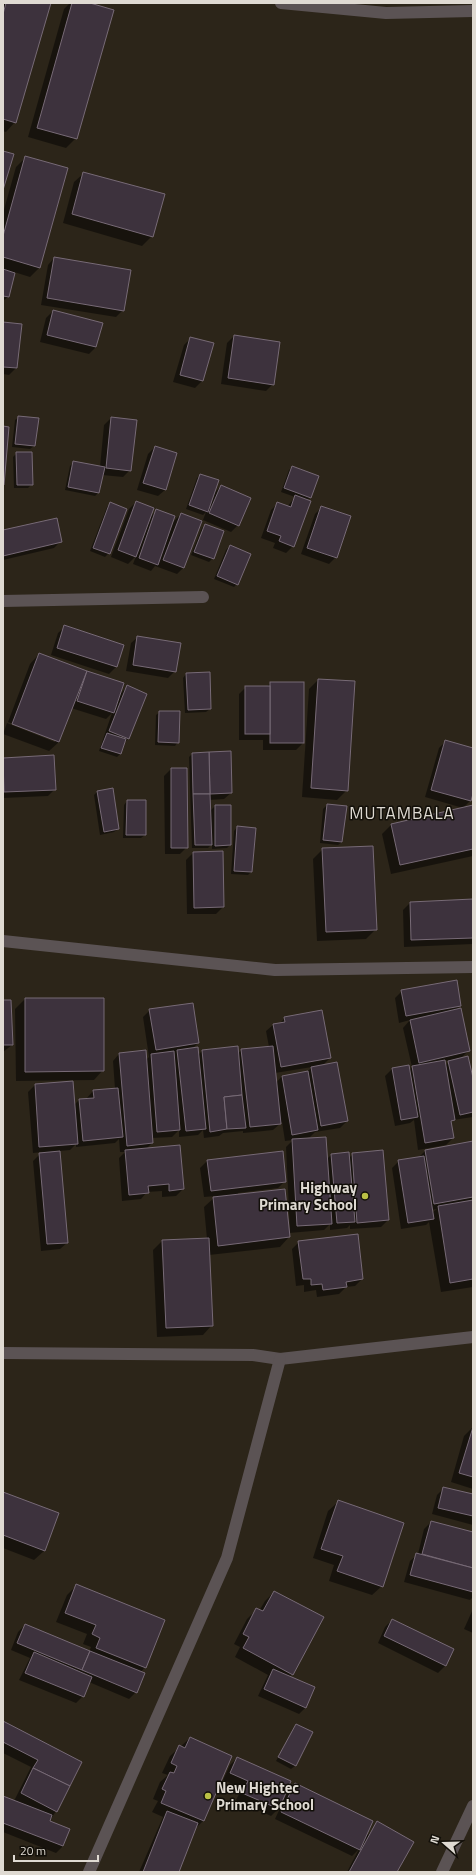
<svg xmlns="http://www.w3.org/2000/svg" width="476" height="1875" font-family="'Titillium Web',sans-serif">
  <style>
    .shadow { fill: #0007; fill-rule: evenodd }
    .building { fill: #3d323d; stroke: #776a76 }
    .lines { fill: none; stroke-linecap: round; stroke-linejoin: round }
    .street { stroke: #5b5354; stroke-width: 12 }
    .poi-dot { fill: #bbc045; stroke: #120f09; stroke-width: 1.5 }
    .labels { text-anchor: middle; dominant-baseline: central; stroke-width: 3; stroke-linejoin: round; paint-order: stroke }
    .poi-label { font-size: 15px; font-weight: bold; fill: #dfdad2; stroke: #120f09; text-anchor: end }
    .quarter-label { font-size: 17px; letter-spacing: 1px; fill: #dfdad2; stroke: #120f09 }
  </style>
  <rect width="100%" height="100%" fill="#2c2519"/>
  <g class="shadow">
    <path d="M3,3H50L15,122L6,132L3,131Z"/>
    <path d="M70,3H86L76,138L66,148L28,137L64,9Z"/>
    <path d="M26,157L40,267L30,277L14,272L8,297L4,300L3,213L16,167Z"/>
    <path d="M84,173L152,236L142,246L63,223L74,182Z"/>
    <path d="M54,258L123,310L116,317L41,305L48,265Z"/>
    <path d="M53,311L102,324L96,347L89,354L40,342L46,318Z"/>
    <path d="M3,323L16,368L9,375L3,374Z"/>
    <path d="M234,336L273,384L266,391L221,384L227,343Z"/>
    <path d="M191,338L202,381L195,388L173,382L184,345Z"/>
    <path d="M19,417L38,419L34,446L30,449L12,447L15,420Z"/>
    <path d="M111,418L130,470L123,477L102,475L98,493L95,496L65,490L70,466L74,462L100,467L104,425Z"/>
    <path d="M155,447L165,490L158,496L137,490L148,454Z"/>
    <path d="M17,453L32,484L28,488H14L13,457Z"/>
    <path d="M292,467L310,498L307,500L293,546L286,553L273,548L275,543L261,538L271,510L278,503L287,507L295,497L281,492L289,470Z"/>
    <path d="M200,475L212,495L221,486L238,525L231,532L203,520L206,512L203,515L186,509L197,478Z"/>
    <path d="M136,502L150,517L156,511L171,524L181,514L184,567L177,574L155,566L151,571L133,564L136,556L128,564L111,557L129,509Z"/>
    <path d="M110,503L109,553L105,557L90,551L107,507Z"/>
    <path d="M322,507L336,557L329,564L301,554L315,514Z"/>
    <path d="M205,525L213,558L209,562L191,555L202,528Z"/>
    <path d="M3,531L61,541L54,548L3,560Z"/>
    <path d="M230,546L237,584L234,587L214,579L226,550Z"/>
    <path d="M65,627L123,646L116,667L109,674L51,655L58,633Z"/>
    <path d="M138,637L175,671L168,678L126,671L131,643Z"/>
    <path d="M39,654L83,676L87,672L119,695L127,687L129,738L124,743L120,754L117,757L99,751L112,713L106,719L71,708L59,742L49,751L3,734L7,723L55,742V740L8,722L30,664Z"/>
    <path d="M186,674L210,709L206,712L185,713L183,678Z"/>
    <path d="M318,680L347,790L337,800L302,797L309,689Z"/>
    <path d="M271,683L303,743L296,750H263V740H239V694L246,687H266Z"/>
    <path d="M160,712L178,742L175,746L155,745L156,715Z"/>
    <path d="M446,741L473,749V790L470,801L463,808L425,797L439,748Z"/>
    <path d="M192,754L231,793L224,799L209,800L210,811L215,806L230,845L227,848L212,849V844L208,848H192L189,757Z"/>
    <path d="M53,756L55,789L48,796L3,798V759Z"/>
    <path d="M171,769L187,847L180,854H165L164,776Z"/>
    <path d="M98,791L118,829L114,832L100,835L94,795Z"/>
    <path d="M127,801L145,835L141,838H123L124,805Z"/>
    <path d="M327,805L342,842L338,845L320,843L323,809Z"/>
    <path d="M473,806V856L391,874L382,834L391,825Z"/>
    <path d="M237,827L251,872L248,875L231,874L234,831Z"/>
    <path d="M323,849L376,929L366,939L317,941L313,859Z"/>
    <path d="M193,853L223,907L216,914H187L186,860Z"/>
    <path d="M473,900V944L404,947L403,910L410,903Z"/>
    <path d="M402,991L460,1006L456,1010L469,1050L460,1059L473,1083V1117L453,1120L450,1124L453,1138L446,1145L418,1150L414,1120L410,1123L395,1126L385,1076L392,1069L409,1071L412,1067L403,1028L410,1020L399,1023L395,998ZM451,1060L445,1066L444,1061Z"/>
    <path d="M25,999L103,1070L94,1080L16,1081L15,1009Z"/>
    <path d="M3,1001L12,1045L3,1052Z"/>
    <path d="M150,1010L198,1043L192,1049L197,1056L202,1051L237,1054L242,1050L269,1047L266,1031L273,1025L279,1024L285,1018L330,1058L322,1066L347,1121L340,1128L315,1132L310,1137L303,1139L327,1159L331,1155L349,1158L353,1154L388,1220L381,1227L350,1229V1225L347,1228L330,1230V1224L324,1230L289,1233V1237L280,1247L209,1255L212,1325L203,1335L157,1337L153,1250L162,1241L207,1239L204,1207L216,1196L204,1197L200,1168L207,1161L282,1152L285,1181L278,1188L238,1193V1195L290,1231L286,1147L293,1140L285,1141L282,1122L273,1130L243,1133V1131L223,1133L219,1136L204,1138L203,1130L198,1135L179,1137V1130L172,1137L152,1138V1143L146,1149L183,1189L176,1196L162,1197V1191L147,1192L141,1199L122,1201L119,1158L125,1152H120L119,1139L115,1143L76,1147V1144L70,1150L59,1151L67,1243L60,1249L41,1251L33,1161L42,1152L33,1153L28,1092L35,1085L74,1105L79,1100L86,1099L93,1091L115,1089L113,1061L119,1054L145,1061L149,1057L143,1017ZM312,1067L307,1072L282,1076L276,1083L275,1073Z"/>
    <path d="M473,1142V1287L441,1292L429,1222L426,1225L401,1229L392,1168L399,1161L418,1158L425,1151ZM437,1209L434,1211L432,1214L431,1210Z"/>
    <path d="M299,1242L362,1279L355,1286L346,1287L339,1294L317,1297L316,1290L304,1292V1285L296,1286L292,1249Z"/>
    <path d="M473,1427V1489L451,1482L464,1436Z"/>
    <path d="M444,1488L473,1495V1525L432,1514L437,1495Z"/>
    <path d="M3,1493L44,1551L34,1560L3,1548Z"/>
    <path d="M338,1502L382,1586L372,1595L329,1581L334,1565L313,1558L328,1511Z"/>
    <path d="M431,1522L473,1533V1597L470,1600L404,1582L410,1561L418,1554L424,1529Z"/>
    <path d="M76,1586L145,1667L140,1673L136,1692L129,1699L89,1682L83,1696L76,1703L19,1680L30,1658L11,1650L18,1632L25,1625L89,1652L91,1647L83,1644L87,1634L56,1622L67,1595Z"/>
    <path d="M274,1592L292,1674L289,1677L306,1707L299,1714L258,1696L268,1675L235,1657L240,1647L234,1644L247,1619L257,1609L259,1611L265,1601Z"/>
    <path d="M473,1609V1633L464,1629Z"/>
    <path d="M392,1620L453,1650L445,1666L438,1673L378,1643L385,1627Z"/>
    <path d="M3,1722L81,1762L56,1811L49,1822L63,1846L56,1853L3,1832V1797L14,1801L31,1767L3,1753Z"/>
    <path d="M296,1725L312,1733L295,1766L291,1769L276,1761Z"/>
    <path d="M190,1738L231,1756L203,1821L195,1829L178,1872H139L163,1817L152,1812L158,1801L153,1799L160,1782L168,1775L162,1773L170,1756Z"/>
    <path d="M237,1758L290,1782L278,1809L271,1816L236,1800L242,1788L223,1780L230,1765Z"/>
    <path d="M295,1785L368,1835L378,1823L396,1872H347L359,1849L352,1856L275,1819L288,1791Z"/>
  </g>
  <g class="building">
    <path d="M6,3H51L16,123L3,119V14Z"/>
    <path d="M72,3H90L114,10L77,139L37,128Z"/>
    <path d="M3,151L14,154L3,190Z"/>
    <path d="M25,156L68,168L40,268L3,257V236Z"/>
    <path d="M83,172L165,194L153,237L72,214Z"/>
    <path d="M54,257L131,270L124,311L47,298Z"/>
    <path d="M3,269L15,273L9,297L3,296Z"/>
    <path d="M53,310L103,323L96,347L47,335Z"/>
    <path d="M3,322L22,324L17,368L3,367Z"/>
    <path d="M234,335L280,342L274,385L228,378Z"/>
    <path d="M190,337L214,343L203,381L180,375Z"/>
    <path d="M18,416L39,418L35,446L15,444Z"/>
    <path d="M111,417L137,420L131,471L106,468Z"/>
    <path d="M3,426L9,427L4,485H3Z"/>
    <path d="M155,446L177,453L166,490L143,483Z"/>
    <path d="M16,452H32L33,485H17Z"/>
    <path d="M73,461L105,467L99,493L68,487Z"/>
    <path d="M292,466L319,476L311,498L284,488Z"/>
    <path d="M200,474L219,480L208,512L189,505Z"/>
    <path d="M221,485L251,498L239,526L209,513Z"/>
    <path d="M295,495L311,501L294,547L279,541L281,536L267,531L277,502L291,507Z"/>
    <path d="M136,501L154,508L136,557L118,550Z"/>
    <path d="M110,502L127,509L110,554L93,548Z"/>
    <path d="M321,506L351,516L337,558L307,548Z"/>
    <path d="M156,509L175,516L158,565L139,558Z"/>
    <path d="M181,513L202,521L184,568L163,560Z"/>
    <path d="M57,518L62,542L3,556V530Z"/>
    <path d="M205,524L224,531L214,559L194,552Z"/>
    <path d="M230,545L251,554L238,585L217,576Z"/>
    <path d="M64,625L124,645L117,667L57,648Z"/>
    <path d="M137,636L181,643L176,672L133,665Z"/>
    <path d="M39,653L87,671L59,742L12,724Z"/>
    <path d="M87,671L124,683L114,713L77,701Z"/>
    <path d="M210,672L211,709L188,710L186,673Z"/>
    <path d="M318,679L355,681L348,791L311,788Z"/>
    <rect x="270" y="682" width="34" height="61"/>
    <path d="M127,685L147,694L129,739L109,731Z"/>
    <rect x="245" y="686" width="25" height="48"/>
    <path d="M159,711H180L179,743L158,742Z"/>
    <path d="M107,733L126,739L121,754L101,748Z"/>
    <path d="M445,740L473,748V794L471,801L431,790Z"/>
    <path d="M231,751L232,793L210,794L209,752Z"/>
    <path d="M209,752L210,794H193L192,753Z"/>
    <path d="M54,755L56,790L4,792L3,758Z"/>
    <path d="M171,768H187L188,848H171Z"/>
    <path d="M113,788L119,829L104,832L97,791Z"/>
    <path d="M193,794H210L212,845H195Z"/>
    <path d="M127,800H146V835H126Z"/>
    <path d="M327,804L347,806L342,842L323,840Z"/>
    <path d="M215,805H231V845L215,846Z"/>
    <path d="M473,805V849L400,865L391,824Z"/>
    <path d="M237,826L256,828L252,872L234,871Z"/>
    <path d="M373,846L377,930L326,932L322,848Z"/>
    <path d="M223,851L224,907L194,908L193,852Z"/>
    <path d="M473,899V938L411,940L410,902Z"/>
    <path d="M457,980L461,1006L406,1016L401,990Z"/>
    <path d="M25,998H104V1071L25,1072Z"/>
    <path d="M3,1000H11L13,1045H3Z"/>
    <path d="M193,1003L199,1043L156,1050L149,1009Z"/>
    <path d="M461,1008L470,1051L419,1063L410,1020Z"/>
    <path d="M322,1010L331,1058L281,1067L273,1024L285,1022L284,1017Z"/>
    <path d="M238,1046L242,1095L224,1097L227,1129L210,1132L202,1050Z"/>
    <path d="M273,1046L281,1124L250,1127L241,1049Z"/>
    <path d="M198,1047L206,1129L186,1131L177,1050Z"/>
    <path d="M146,1050L153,1143L127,1146L119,1053Z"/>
    <path d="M174,1051L180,1130L157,1132L151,1054Z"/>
    <path d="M468,1056L473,1078V1112L460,1115L448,1061Z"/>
    <path d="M445,1060L455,1120L451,1121L454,1138L425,1143L412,1066Z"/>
    <path d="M337,1062L348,1121L321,1126L311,1067Z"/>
    <path d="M409,1065L418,1117L401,1120L392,1068Z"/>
    <path d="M308,1071L318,1130L292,1135L282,1076Z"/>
    <path d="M73,1081L78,1144L39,1147L35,1084Z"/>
    <path d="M118,1088L123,1137L83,1141L79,1099L94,1098L93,1090Z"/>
    <path d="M242,1095L246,1128L227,1129L224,1097Z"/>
    <path d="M326,1137L332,1224L297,1226L292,1139Z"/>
    <path d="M473,1141V1197L434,1204L425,1150Z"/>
    <path d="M180,1145L184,1189L169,1191V1184L148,1186L149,1193L129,1195L125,1150Z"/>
    <path d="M383,1150L389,1220L357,1223L352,1153Z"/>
    <path d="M60,1151L68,1243L47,1244L39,1153Z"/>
    <path d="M283,1151L286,1182L211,1191L207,1160Z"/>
    <path d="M349,1152L355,1222L337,1223L331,1154Z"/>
    <path d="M424,1156L434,1219L408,1223L398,1160Z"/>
    <path d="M285,1189L290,1237L218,1246L213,1197Z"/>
    <path d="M473,1200V1279L450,1283L438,1206Z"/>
    <path d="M358,1234L363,1279L346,1282L347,1287L323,1290L322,1284L311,1285V1279H303L298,1241Z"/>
    <path d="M209,1238L213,1326L166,1328L162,1240Z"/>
    <path d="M473,1427V1477L459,1473Z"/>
    <path d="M443,1487L473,1494V1516L438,1508Z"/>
    <path d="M3,1492L59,1513L45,1551L3,1535Z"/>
    <path d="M338,1500L404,1523L383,1587L337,1571L343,1556L321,1549Z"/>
    <path d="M431,1521L473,1532V1568L422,1554Z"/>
    <path d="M416,1553L473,1568V1592L410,1575Z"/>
    <path d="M76,1584L165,1620L146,1668L96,1648L100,1638L92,1634L96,1625L65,1613Z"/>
    <path d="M274,1591L324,1617L293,1675L243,1648L249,1637L243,1634L256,1608L263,1611Z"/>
    <path d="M392,1619L454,1649L446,1666L384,1636Z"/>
    <path d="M25,1624L90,1651L82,1670L17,1643Z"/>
    <path d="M90,1651L145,1673L137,1693L82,1670Z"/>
    <path d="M34,1652L92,1677L84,1697L25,1673Z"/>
    <path d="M273,1669L315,1687L306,1708L264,1689Z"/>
    <path d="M3,1721L82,1762L70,1786L33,1768L38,1760L3,1742Z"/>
    <path d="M296,1724L313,1732L296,1766L278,1757Z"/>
    <path d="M190,1737L232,1756L204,1821L161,1803L166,1791L162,1789L170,1772L174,1773L177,1766L171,1763L179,1745L185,1748Z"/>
    <path d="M237,1757L291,1781L279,1809L242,1793L248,1781L230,1773Z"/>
    <path d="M33,1768L70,1786L57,1812L21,1793Z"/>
    <path d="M295,1783L373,1821L360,1850L281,1812Z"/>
    <path d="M3,1796L52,1815L50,1821L70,1829L63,1846L3,1823Z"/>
    <path d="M167,1811L198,1823L179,1872H143Z"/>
    <path d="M377,1821L414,1842L397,1872H349Z"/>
  </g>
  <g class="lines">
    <g class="street">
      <path d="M281,3L386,13L473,11"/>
      <path d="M3,601L203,597"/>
      <path d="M3,941L275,970L473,967"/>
      <path d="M3,1353L253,1355L280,1359L473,1337"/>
      <path d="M89,1872L227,1558L280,1359"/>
      <path d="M442,1872L473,1806"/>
    </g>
  </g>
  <g class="poi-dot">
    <circle cx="365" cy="1196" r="4"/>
    <circle cx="208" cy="1796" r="4"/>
  </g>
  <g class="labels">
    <g class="poi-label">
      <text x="357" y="1187">Highway<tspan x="357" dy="17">Primary School</tspan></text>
      <text x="216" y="1787" text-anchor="start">New Hightec<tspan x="216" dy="17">Primary School</tspan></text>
    </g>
    <g class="quarter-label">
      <text x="402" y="813">MUTAMBALA</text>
    </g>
  </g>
  <rect width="476" height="1875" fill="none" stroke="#dfdad2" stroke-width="8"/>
  <g transform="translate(444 1843) rotate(290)" stroke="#120f09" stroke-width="3" paint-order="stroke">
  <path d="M0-3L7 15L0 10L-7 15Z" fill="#dfdad2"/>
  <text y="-6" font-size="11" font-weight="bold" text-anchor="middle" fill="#dfdad2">N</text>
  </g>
  <path d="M14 1855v6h84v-6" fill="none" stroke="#dfdad2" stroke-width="2"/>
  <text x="20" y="1855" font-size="12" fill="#dfdad2" stroke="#120f09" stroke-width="3" paint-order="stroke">20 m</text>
</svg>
